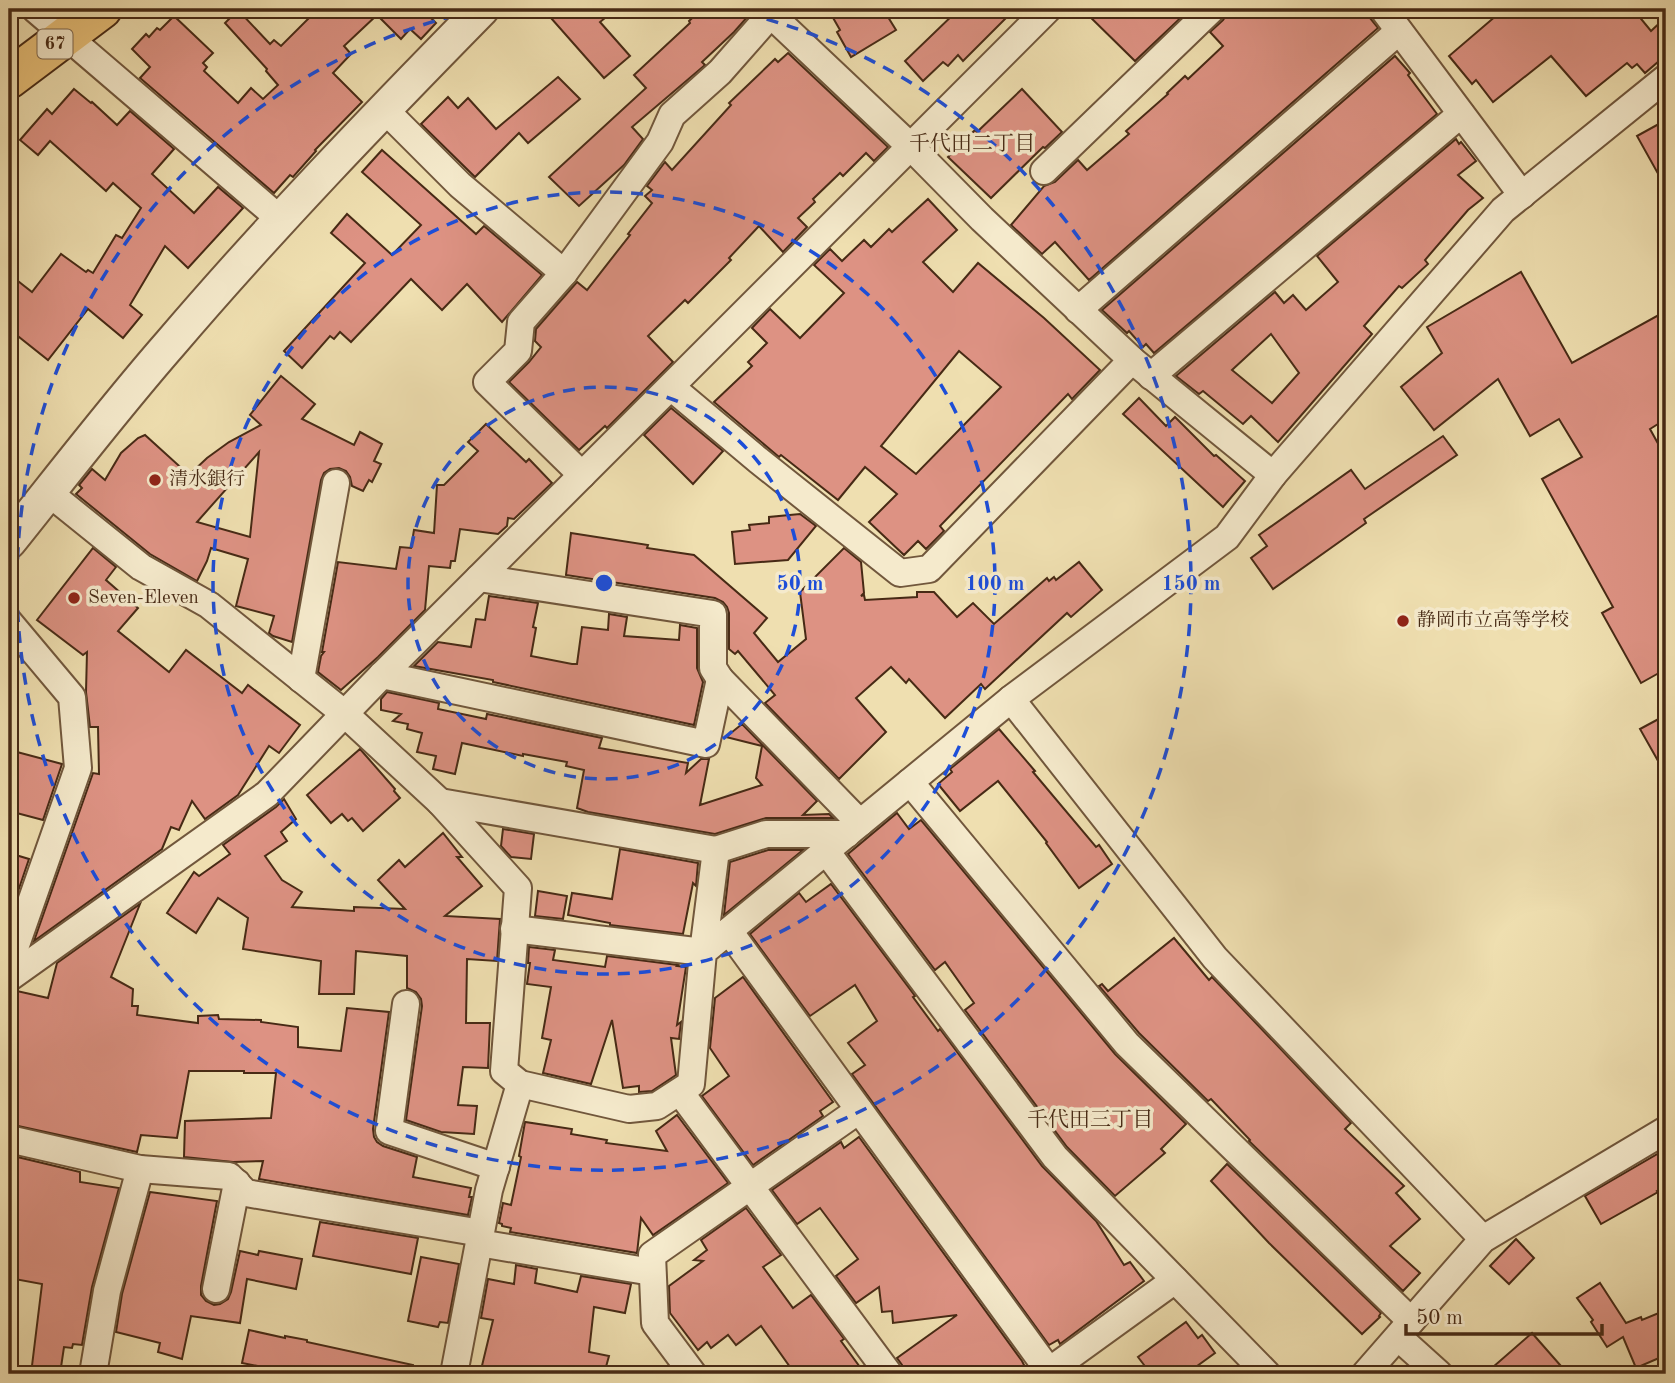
<svg xmlns="http://www.w3.org/2000/svg" width="1675" height="1383" font-family="'Old Standard TT','Noto Serif JP',serif">
  <style>
    .building { fill: #dd9283; stroke: #472a15; stroke-width: 2; fill-rule: evenodd }
    .lines { fill: none; stroke-linecap: round; stroke-linejoin: round }
    .minor-casing { stroke: #71573c; stroke-width: 30 }
    .tertiary-casing { stroke: #71573c; stroke-width: 37 }
    .primary-casing { stroke: #472a15; stroke-width: 42 }
    .minor { stroke: #f5eacc; stroke-width: 26 }
    .tertiary { stroke: #f5eacc; stroke-width: 33 }
    .primary { stroke: #e8c078; stroke-width: 38 }
    .ring { fill: none; stroke: #1d4ed8; stroke-width: 3.5; stroke-dasharray: 12 9 }
    .poi-dot { fill: #8f2418; stroke: #f5eacc; stroke-width: 2.5 }
    .labels { text-anchor: middle; dominant-baseline: central; stroke-width: 7; stroke-linejoin: round; paint-order: stroke }
    .shield { fill: #f5eacc; stroke: #7b644c; stroke-width: 2 }
    .shield-label { font-size: 18px; font-weight: bold; fill: #472a15 }
    .poi-label { font-size: 19px; fill: #472a15; stroke: #f5eacc; text-anchor: start }
    .neighbourhood-label { font-size: 21px; fill: #472a15; stroke: #f5eacc }
    .centre { fill: #1d4ed8; stroke: #f5eacc; stroke-width: 3.5 }
    .ring-label { font-size: 21px; text-anchor: middle; font-weight: bold; fill: #1d4ed8; stroke: #f5eacc; stroke-width: 7; stroke-linejoin: round; paint-order: stroke }
  </style>
  <rect width="100%" height="100%" fill="#efdfb0"/>
  <filter id="stains"><feTurbulence type="fractalNoise" baseFrequency=".00286" numOctaves="4"/><feColorMatrix values="0 0 0 0 .2 0 0 0 0 .09 0 0 0 0 .02 0 0 0 .5 -.17"/></filter>
  <radialGradient id="worn" r=".72"><stop offset=".6" stop-color="#630" stop-opacity="0"/><stop offset="1" stop-color="#630" stop-opacity=".3"/></radialGradient>
  <g class="building">
    <path d="M318,9H432L427,14L436,23L421,39L410,29L401,39L377,15L344,46L351,54L333,73L362,102L315,150L316,151L293,177L290,175L274,193L140,78L150,67L132,49L146,34L149,37L157,28L160,30L174,16L213,53L203,63L207,67L204,71L238,103L251,88L263,99L278,85L266,71L267,69L225,23L238,10L270,44L274,40L281,46Z"/>
    <path d="M543,9H616L600,22L630,56L604,78Z"/>
    <path d="M702,9H750V14L734,32L702,62L705,65L632,127L643,139L624,165L579,206L549,177L646,88L634,75L690,23L689,21Z"/>
    <path d="M828,9H883L896,30L851,57L837,32L840,30Z"/>
    <path d="M959,9H1015L963,61L958,55L948,66L943,62L923,81L905,61Z"/>
    <path d="M1082,9H1190L1135,61Z"/>
    <path d="M1227,9H1368L1370,18L1378,28L1089,280L1055,242L1042,254L1011,225L1044,186L1055,182L1078,160L1087,170L1129,134L1126,131L1168,94L1167,93L1185,76L1188,79L1223,46L1210,32L1223,20L1227,14Z"/>
    <path d="M1504,9H1633L1651,31L1666,17V55L1645,73L1637,64L1632,68L1627,63L1586,96L1551,56L1493,102L1476,80L1472,84L1449,56Z"/>
    <path d="M788,53L888,147L874,161L866,153L843,176L840,173L813,199L815,202L798,218L807,227L783,252L759,226L729,258L731,260L688,303L685,300L648,336L673,362L607,428L605,426L579,450L509,382L529,362L541,347L535,341L536,329L577,282L587,290L630,235L628,234L652,203L645,196L652,190L647,186L665,162L672,170L731,105L729,103L775,59L778,62Z"/>
    <path d="M1395,56L1410,73L1408,75L1437,114L1154,353L1146,344L1143,347L1129,331L1127,333L1102,310Z"/>
    <path d="M558,77L580,99L528,143L519,133L475,177L421,124L448,97L458,108L468,98L496,129Z"/>
    <path d="M74,89L91,103L92,102L117,125L130,111L174,149L152,174L194,213L218,187L243,208L188,268L165,246L130,305L142,315L123,338L88,309L48,360L9,329V274L32,292L61,254L86,272L88,270L93,273L116,235L122,238L141,208L113,183L106,191L50,141L38,155L20,140L47,109L52,114Z"/>
    <path d="M1022,89L1062,132L1045,148L1043,147L991,198L948,157L975,130L977,132Z"/>
    <path d="M1666,120V188L1637,136Z"/>
    <path d="M1456,139L1459,144L1461,142L1476,161L1458,175L1483,198L1468,210L1425,260L1428,264L1402,288L1399,286L1364,326L1372,334L1278,442L1251,416L1243,424L1203,391L1199,394L1176,376L1275,292L1284,303L1293,295L1306,310L1338,282L1317,256ZM1271,334L1299,373L1272,403L1232,370Z"/>
    <path d="M382,150L476,234L484,226L542,275L502,322L467,284L442,310L411,279L351,342L340,332L334,339L330,336L302,368L284,351L365,263L331,233L347,214L392,255L421,225L362,172Z"/>
    <path d="M928,199L957,230L923,262L953,292L978,263L1044,318L1100,370L1072,399L1068,394L940,526L944,531L926,549L918,541L904,555L869,522L897,494L865,467L838,500L781,455L779,457L714,402L752,366L748,362L767,343L752,328L770,309L800,338L844,293L814,265L830,249L842,261L864,240L871,247L889,229L892,232ZM959,351L1001,387L916,474L881,446Z"/>
    <path d="M1521,272L1572,363L1666,311V419L1650,429L1666,458V669L1641,683L1602,613L1613,607L1542,479L1582,457L1559,419L1530,436L1498,379L1434,430L1401,387L1442,353L1427,327Z"/>
    <path d="M281,376L315,404L302,419L354,445L360,432L382,444L374,461L381,464L372,482L369,480L363,491L352,486L350,477L346,471L339,468L330,469L324,473L321,480L292,642L273,636L269,633L274,616L236,606L248,559L211,548L207,561L197,581L150,554L76,494L82,488L79,485L92,469L105,480L121,453L138,438L145,435L189,475L207,458L229,442L261,425L250,415ZM259,452L250,537L197,522Z"/>
    <path d="M1139,398L1166,426L1175,417L1214,456L1216,455L1245,481L1223,507L1123,414Z"/>
    <path d="M671,408L723,451L693,484L644,435Z"/>
    <path d="M486,424L526,462L529,459L552,483L514,519L508,518L507,526L498,534L460,529L455,561H451L450,568L429,566L425,610L378,657L341,690L318,672L321,656L324,652H322L338,562L396,569L400,547L411,548L414,530L434,533L437,485H444L478,451L468,442Z"/>
    <path d="M1443,436L1457,455L1364,519L1366,523L1273,589L1251,558L1267,546L1259,535L1351,470L1365,489Z"/>
    <path d="M800,514L816,526L788,560L735,564L732,532L750,530L749,525L769,523V517Z"/>
    <path d="M571,533L648,545L647,548L694,555L767,618L754,633L778,662L806,639L800,592L844,548L861,562L864,593L861,596L864,595L865,600L917,597V592H934L957,617L973,603L994,624L1047,578L1049,581L1054,577L1056,580L1079,562L1102,590L1071,617L1067,613L985,689L981,684L945,718L909,679L906,683L891,667L856,698L886,732L839,779L765,703L775,695L738,651L735,654L729,649V613L727,607L723,602L715,598L566,575Z"/>
    <path d="M93,548L116,567L106,580L138,608L118,631L169,672L186,650L242,693L248,685L300,725L279,753L269,746L238,795L205,819L192,801L179,830L171,827L162,849L34,941L93,773L99,774L98,727H90L86,692L87,652L83,655L37,620Z"/>
    <path d="M489,596L538,603L533,627L536,628L531,656L572,664H577L582,627L608,630L609,614L627,617L624,636L679,640L680,625L697,628V668L703,682L694,725L493,682V680L414,666L438,642L471,647L476,619L485,620Z"/>
    <path d="M387,692L439,703L438,709L486,719L487,714L602,738L599,748L688,763L686,773L701,759H709L700,805L762,785L756,778L762,746L726,737L742,724L817,801L803,815L829,814L833,818H766L715,834L588,812L577,808L584,770L566,766L567,762L523,754V756L462,743L455,774L433,769L436,756L417,752L422,733L407,729L408,724L393,721L401,714L381,710V699Z"/>
    <path d="M1666,715V775L1640,729Z"/>
    <path d="M999,729L1035,771L1033,772L1096,847L1099,845L1112,864L1079,888L1046,843L1047,842L998,781L960,811L938,784L952,772L950,769Z"/>
    <path d="M360,749L395,789L394,791L400,798L363,831L352,818L348,821L342,814L331,823L307,795Z"/>
    <path d="M17,752L62,764L43,820L9,811V786Z"/>
    <path d="M284,799L296,819L281,832L287,841L265,856L282,880L302,892L292,907L354,911V907L405,909L378,880L399,860L405,867L443,833L462,857H457L482,886L445,916L500,919L497,961L467,959L466,1023H490L488,1068L463,1067L458,1105L477,1106L474,1134L441,1132L406,1120L422,1006L421,999L416,992L407,988V956L356,951L354,994H319L321,961L243,949L248,918L218,898L196,933L167,913L194,872L199,876L230,854L223,845L276,807Z"/>
    <path d="M897,813L909,829L921,820L1115,1054L1186,1124L1161,1149L1165,1153L1115,1196L1067,1147L965,1010L974,1003L945,962L935,970L848,854Z"/>
    <path d="M503,829L534,834L531,859L511,857L501,846Z"/>
    <path d="M620,849L698,863L696,886L693,883L683,934L610,925V923L568,915L572,893L612,899Z"/>
    <path d="M768,850H803L724,915L730,862Z"/>
    <path d="M9,853L29,859L9,918Z"/>
    <path d="M831,884L915,996L913,997L938,1031L940,1029L1042,1166L1096,1221L1124,1265L1130,1262L1144,1281L1060,1344L1058,1340L1049,1345L852,1074L865,1065L848,1043L877,1021L855,985L810,1016L750,934L799,893L806,902Z"/>
    <path d="M538,891L567,896L563,919L535,916Z"/>
    <path d="M140,904L111,977L133,989L132,1006H138L137,1015L198,1023V1016L218,1015L219,1019L261,1020V1022L298,1027V1047L341,1051L347,1008L389,1012L373,1129L374,1137L377,1142L383,1146L417,1157L413,1177L471,1188L469,1197H472L468,1215L259,1179L263,1161L233,1162L184,1157L185,1121L271,1118L276,1073H244V1071H189L177,1138L141,1135L137,1152L9,1124V1070L17,1025L9,1024V993L17,991L48,998L57,963Z"/>
    <path d="M1174,938L1209,980L1212,977L1351,1123L1345,1129L1404,1186L1396,1193L1420,1219L1390,1246L1420,1273L1403,1291L1249,1141L1250,1140L1211,1099L1208,1101L1139,1033L1099,986L1102,984L1108,991Z"/>
    <path d="M529,947L555,950L553,960L605,967L607,956L678,965L677,966L686,967L677,1025L681,1022L679,1039L671,1038L676,1075L652,1091L639,1092V1086L623,1088L612,1020L591,1084L543,1073L551,1040L542,1038L551,987L527,984L530,963H528Z"/>
    <path d="M743,977L833,1102L820,1111L823,1116L753,1165L702,1096L729,1076L710,1048L715,998Z"/>
    <path d="M677,1115L728,1183L653,1235L641,1218L637,1253L510,1232L511,1228L502,1226V1224L499,1223L503,1203L511,1205L521,1157L519,1156L525,1122L572,1129L571,1134L607,1140L606,1143L667,1151L656,1131Z"/>
    <path d="M859,1137L1022,1361L1024,1365L1013,1374H904L902,1365L897,1358L957,1315L893,1323L892,1311L882,1312L879,1287L856,1303L836,1276L858,1259L820,1208L797,1224L772,1190L841,1142L844,1148Z"/>
    <path d="M1666,1149V1186L1657,1191L1658,1192L1601,1224L1585,1196Z"/>
    <path d="M9,1155L80,1172V1182L119,1188L92,1287L82,1345L73,1344L72,1348L64,1347L60,1374H31L42,1284L9,1278V1214L13,1190L9,1189Z"/>
    <path d="M1227,1164L1381,1313L1379,1316L1380,1317L1362,1334L1269,1243L1211,1181Z"/>
    <path d="M150,1192L217,1201L201,1286V1295L206,1301L214,1305L220,1304L228,1299L231,1292L240,1251L258,1255L259,1251L302,1259L296,1289L247,1279L240,1323L191,1316L182,1359L158,1352L160,1343L116,1332L122,1294Z"/>
    <path d="M746,1208L781,1255L763,1267L793,1308L811,1295L844,1339L841,1341L865,1374H795L761,1326L736,1345L728,1335L711,1348L707,1342L698,1350L670,1313L669,1286L703,1261L694,1260L707,1250L701,1240Z"/>
    <path d="M320,1222L418,1238L411,1274L313,1256Z"/>
    <path d="M1516,1239L1534,1258L1509,1284L1490,1266Z"/>
    <path d="M421,1257L459,1264L448,1323L440,1322L438,1327L408,1321Z"/>
    <path d="M516,1265L537,1269L535,1283L577,1292L581,1276L631,1284L625,1313L594,1307L589,1352L609,1356L604,1374H480L493,1320L481,1318L488,1279L514,1284Z"/>
    <path d="M1600,1283L1626,1323L1641,1317L1642,1320L1666,1310V1355L1636,1368L1623,1337L1607,1347L1591,1322L1593,1320L1577,1298Z"/>
    <path d="M1186,1322L1198,1338L1202,1335L1215,1353L1186,1374H1151L1138,1357Z"/>
    <path d="M249,1330L285,1338V1336L307,1340V1342L413,1365L412,1374H323L301,1369L300,1374H299L242,1363Z"/>
    <path d="M1532,1333L1568,1374H1485Z"/>
  </g>
  <g class="lines">
    <defs>
      <g id="minor">
        <path d="M35,9L280,219"/>
        <path d="M765,9L911,147L982,219L1132,360L1273,475"/>
        <path d="M1383,9L1522,195"/>
        <path d="M384,109L460,185L564,273"/>
        <path d="M1044,171L1212,9"/>
        <path d="M1078,310L1399,31"/>
        <path d="M1151,376L1461,114"/>
        <path d="M671,387L758,460L900,573L929,569L1132,360"/>
        <path d="M582,475L487,382L518,351L521,322L564,273L660,142L672,115L720,72L771,14"/>
        <path d="M49,493L141,567L209,605L345,714L440,802L518,888L504,1071L520,1084L629,1109L657,1106L691,1084L703,952L1011,699L1227,537L1273,475L1503,210L1666,78"/>
        <path d="M479,578L713,614V668L720,679"/>
        <path d="M9,622L72,697L78,768L9,965"/>
        <path d="M382,675L706,744L720,679L860,823"/>
        <path d="M301,679L336,483"/>
        <path d="M1011,699L1215,958L1483,1239"/>
        <path d="M910,782L1127,1044L1411,1321"/>
        <path d="M440,802L716,850"/>
        <path d="M826,851L1055,1157L1267,1374"/>
        <path d="M514,929L703,952L716,850L766,834H847"/>
        <path d="M729,931L1049,1371"/>
        <path d="M9,978L267,794L382,675L1048,9"/>
        <path d="M406,1004L389,1131L496,1167"/>
        <path d="M680,1092L889,1374"/>
        <path d="M9,1139L140,1169L229,1176L246,1193L481,1233"/>
        <path d="M479,1243L652,1272"/>
        <path d="M216,1289L237,1183"/>
        <path d="M1398,1337L1439,1374"/>
        <path d="M93,1374L107,1291L140,1169"/>
        <path d="M454,1374L489,1190L520,1084"/>
        <path d="M693,1374L655,1323L652,1255L859,1110"/>
        <path d="M1045,1374L1175,1280"/>
        <path d="M1365,1374L1483,1239L1666,1130"/>
      </g>
      <path id="tertiary" d="M9,542C62,476 114,408 170,344C269,228 375,118 482,9"/>
      <path id="primary" d="M9,79L102,9"/>
    </defs>
    <use href="#minor" class="minor-casing"/>
    <use href="#tertiary" class="tertiary-casing"/>
    <use href="#primary" class="primary-casing"/>
    <use href="#minor" class="minor"/>
    <use href="#tertiary" class="tertiary"/>
    <use href="#primary" class="primary"/>
  </g>
  <g class="ring">
    <circle cx="604" cy="583" r="196"/>
    <circle cx="604" cy="583" r="391"/>
    <path d="M726 9A587 587 0 1 1 482 9"/>
  </g>
  <g class="poi-dot">
    <circle cx="155" cy="480" r="7"/>
    <circle cx="74" cy="598" r="7"/>
    <circle cx="1403" cy="621" r="7"/>
  </g>
  <g class="labels">
    <rect class="shield" x="37.5" y="29.5" width="35" height="29" rx="5"/>
    <g class="shield-label">
      <text x="55" y="44">67</text>
    </g>
    <g class="poi-label">
      <text x="169" y="480">清水銀行</text>
      <text x="88" y="598">Seven-Eleven</text>
      <text x="1417" y="621">静岡市立高等学校</text>
    </g>
    <g class="neighbourhood-label">
      <text x="972" y="144">千代田二丁目</text>
      <text x="1090" y="1120">千代田三丁目</text>
    </g>
  </g>
  <circle cx="604" cy="583" r="10" class="centre"/>
  <g class="ring-label">
    <text x="800" y="590">50 m</text>
    <text x="995" y="590">100 m</text>
    <text x="1191" y="590">150 m</text>
  </g>
  <rect width="1675" height="1383" fill="none" stroke="#efdfb0" stroke-width="35"/>
  <rect x="10" y="10" width="1654" height="1362" fill="none" stroke="#472a15" stroke-width="3.5"/>
  <rect x="18" y="18" width="1640" height="1348" fill="none" stroke="#472a15" stroke-width="2"/>
  <path d="M1406 1324v10h196v-10" fill="none" stroke="#472a15" stroke-width="3.5"/>
  <text x="1416" y="1324" font-size="21" fill="#472a15" stroke="#f5eacc" stroke-width="5" paint-order="stroke">50 m</text>
  <rect width="100%" height="100%" filter="url(#stains)"/>
  <rect width="100%" height="100%" fill="url(#worn)"/>
</svg>
